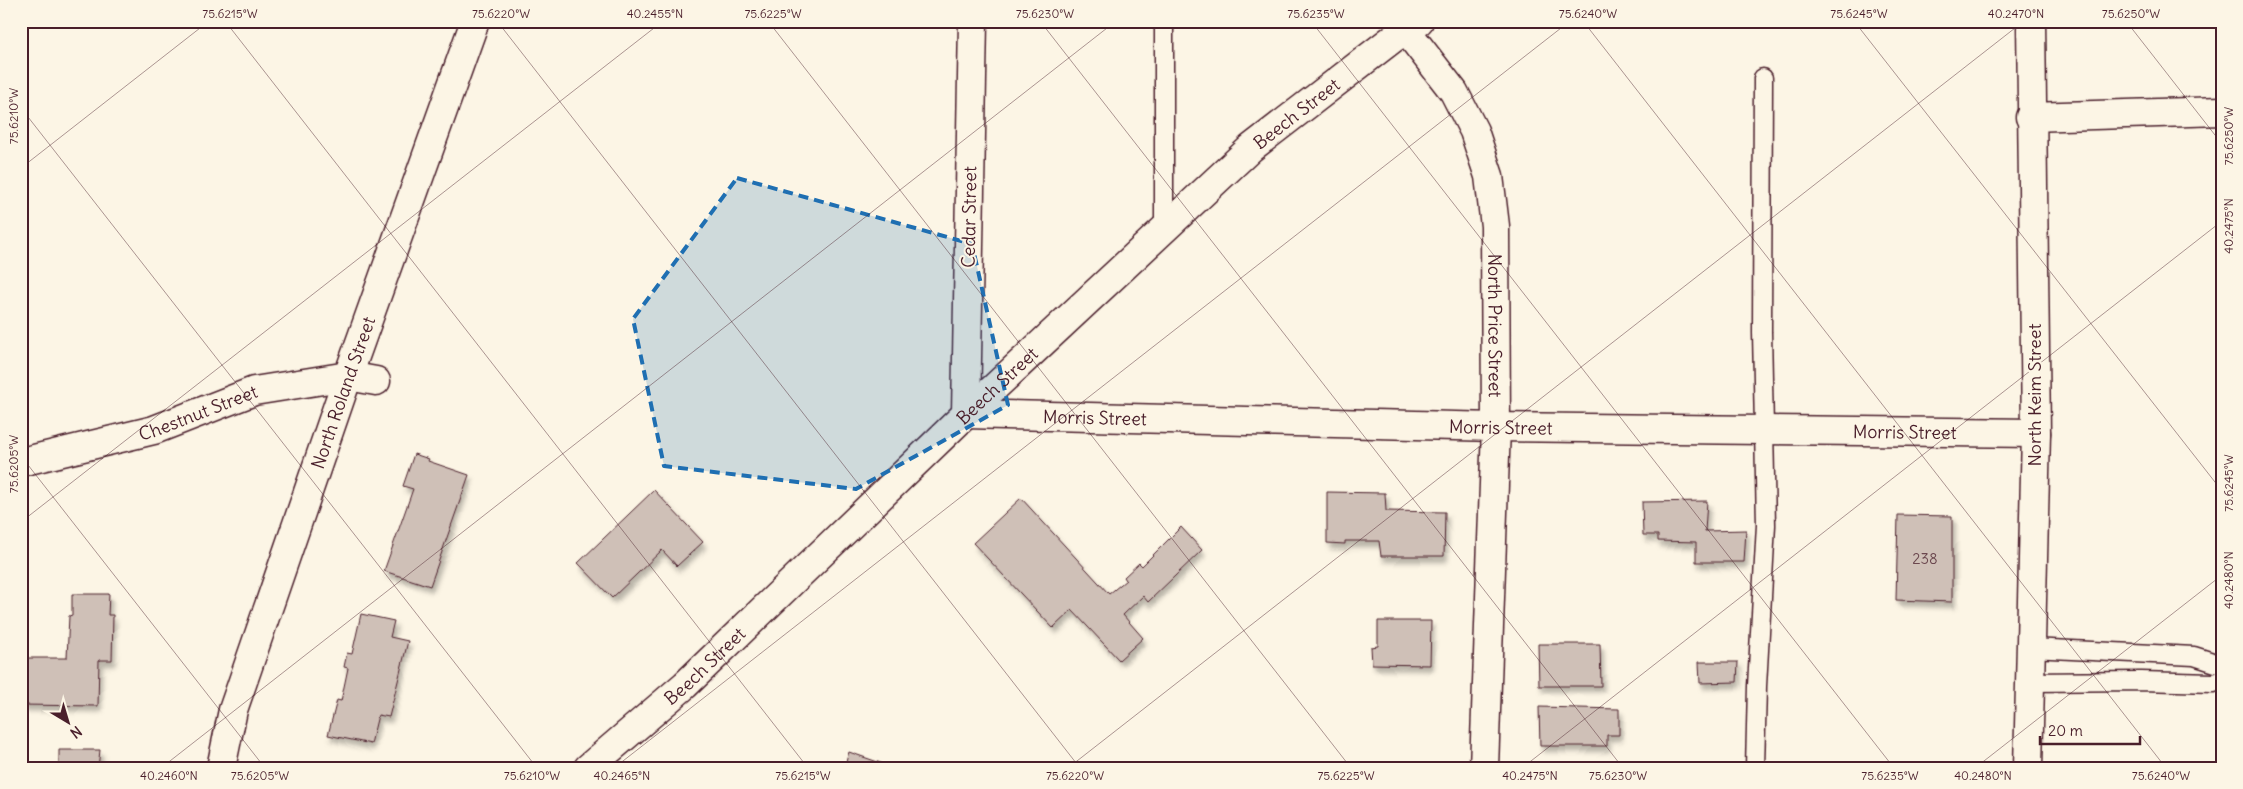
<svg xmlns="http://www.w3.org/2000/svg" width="2243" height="789" font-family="Delius,sans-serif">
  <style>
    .building { fill: #cfc0b7; stroke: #4a1f2b; filter: url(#shadow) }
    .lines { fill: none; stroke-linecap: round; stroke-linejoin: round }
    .lane-casing { stroke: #4a1f2b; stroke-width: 21 }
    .street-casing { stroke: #4a1f2b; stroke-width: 31 }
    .secondary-casing { stroke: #4a1f2b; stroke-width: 31 }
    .lane { stroke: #fcf5e5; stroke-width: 18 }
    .street { stroke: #fcf5e5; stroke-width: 28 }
    .secondary { stroke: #fcf5e5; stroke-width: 28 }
    .marked { fill: #1f6fb2; fill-opacity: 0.2; stroke: #1f6fb2; stroke-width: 4; stroke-dasharray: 10 6; stroke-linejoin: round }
    .ticks { fill: none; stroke: #4a1f2b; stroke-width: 1; stroke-opacity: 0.45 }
    .labels { text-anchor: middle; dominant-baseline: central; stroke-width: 4; stroke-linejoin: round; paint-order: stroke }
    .number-label { font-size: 15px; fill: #6b474e }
    .street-label { font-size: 18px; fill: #4a1f2b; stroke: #fcf5e5 }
    .neatline { fill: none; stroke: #4a1f2b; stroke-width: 2 }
    .ticks-label { font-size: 12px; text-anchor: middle; fill: #4a1f2b }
  </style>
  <defs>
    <filter id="shadow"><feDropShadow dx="3" dy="5.5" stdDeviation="2.5" flood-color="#0004"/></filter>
  </defs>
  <rect width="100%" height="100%" fill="#fcf5e5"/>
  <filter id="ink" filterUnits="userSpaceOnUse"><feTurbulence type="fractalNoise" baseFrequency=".02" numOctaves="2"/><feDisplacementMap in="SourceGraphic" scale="10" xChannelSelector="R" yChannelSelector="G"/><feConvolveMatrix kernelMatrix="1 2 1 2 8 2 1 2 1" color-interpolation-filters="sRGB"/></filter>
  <g filter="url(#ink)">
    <g class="building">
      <path d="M414,454L429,459L428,461L469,475L430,586L384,571L413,489L403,486Z"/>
      <path d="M654,490L703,542L677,566L662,550L612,598L578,563Z"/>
      <path d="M1327,492L1385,493L1386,511L1445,512L1444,556H1381L1379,541H1345V544L1327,543Z"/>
      <path d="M1021,498L1109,594L1126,580L1124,577L1139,563L1142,566L1181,527L1202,550L1148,602L1143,596L1123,615L1143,638L1119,660L1072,610L1053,628L973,543Z"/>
      <path d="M1707,501L1705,531L1746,530L1744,562H1696V542L1658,541V535H1643L1642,502Z"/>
      <path d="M1898,515L1952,516V602L1896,600Z"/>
      <path d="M72,594H109L108,615H113L112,660H99L98,706L21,705V658H67L69,616L72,615Z"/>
      <path d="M361,614L394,621L390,637L408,641L389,717L378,715L371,744L328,735L337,700L341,701L348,668L344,667L347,653L352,654Z"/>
      <path d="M1378,621H1431L1430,665L1372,664L1371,647L1378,646Z"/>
      <path d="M1538,644H1600L1601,686H1539Z"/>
      <path d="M1699,662H1738L1737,682L1700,683Z"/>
      <path d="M1539,707L1619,709V735H1607V746H1540Z"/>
      <path d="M59,750H100L98,768H41H59Z"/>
      <path d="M849,752L895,768H844Z"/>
      <path d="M314,762L364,767V768H313Z"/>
      <rect x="1567" y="764" width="38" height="4"/>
    </g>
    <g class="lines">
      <defs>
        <g id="lane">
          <path d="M1164,21V229"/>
          <path d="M2031,648L2194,656L2222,665"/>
          <path d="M2030,682L2141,681L2213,683L2222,681"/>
          <path d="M1755,768L1757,686L1766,525L1762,332L1763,78"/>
        </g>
        <g id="street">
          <path id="s1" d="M973,21L966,414L1496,427L2036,433"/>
          <path id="s2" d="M1399,21L1454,92L1474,131L1489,176L1495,226L1496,427L1484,768"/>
          <path d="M2030,117L2222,111"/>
          <path id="s3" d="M21,462L154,430L254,391L348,376L376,381"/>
          <path id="s4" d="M221,768L233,710L348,376L475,21"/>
        </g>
        <g id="secondary">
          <path id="s5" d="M588,768L685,685L966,414L1251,148L1404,30L1419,21"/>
          <path d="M2028,768L2036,433L2031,21"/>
        </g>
      </defs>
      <use href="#lane" class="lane-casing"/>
      <use href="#street" class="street-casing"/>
      <use href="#secondary" class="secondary-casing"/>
      <use href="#lane" class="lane"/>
      <use href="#street" class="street"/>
      <use href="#secondary" class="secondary"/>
    </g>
  </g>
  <path class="marked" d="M737,178L972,244L1008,405L856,489L664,466L633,319Z"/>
  <path class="ticks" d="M225,21L808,768M497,21L1080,768M768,21L1351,768M1040,21L1623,768M1311,21L1894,768M1583,21L2166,768M1854,21L2222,491M2126,21L2222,144M21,108L537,768M21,168L209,21M21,456L265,768M21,522L663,21M161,768L1116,21M614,768L1570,21M1068,768L2024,21M1522,768L2222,221M1975,768L2222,575"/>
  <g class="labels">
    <g class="number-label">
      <text x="1925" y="558">238</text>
    </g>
    <g class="street-label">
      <text stroke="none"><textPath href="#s5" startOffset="965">Beech Street</textPath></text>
      <text transform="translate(969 217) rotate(-89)">Cedar Street</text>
      <text stroke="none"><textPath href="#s2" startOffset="331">North Price Street</textPath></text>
      <text stroke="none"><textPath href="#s5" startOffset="560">Beech Street</textPath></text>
      <text stroke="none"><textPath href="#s4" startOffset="395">North Roland Street</textPath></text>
      <text transform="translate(2034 395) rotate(-90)">North Keim Street</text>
      <text stroke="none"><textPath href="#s3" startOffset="184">Chestnut Street</textPath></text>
      <text stroke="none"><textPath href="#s1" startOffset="522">Morris Street</textPath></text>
      <text stroke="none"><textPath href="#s1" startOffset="928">Morris Street</textPath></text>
      <text stroke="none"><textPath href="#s1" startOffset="1332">Morris Street</textPath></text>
      <text stroke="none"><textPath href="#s5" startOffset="155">Beech Street</textPath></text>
    </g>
  </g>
  <rect width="2243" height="789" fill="none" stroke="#fcf5e5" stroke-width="55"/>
  <g transform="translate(68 722) rotate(142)" stroke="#fcf5e5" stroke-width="4" paint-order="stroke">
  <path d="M0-4L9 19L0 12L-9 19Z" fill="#4a1f2b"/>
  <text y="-8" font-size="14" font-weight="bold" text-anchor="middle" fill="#4a1f2b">N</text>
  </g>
  <path d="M2040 736v8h100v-8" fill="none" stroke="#4a1f2b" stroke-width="2.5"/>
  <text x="2048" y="736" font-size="15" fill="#4a1f2b" stroke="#fcf5e5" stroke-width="4" paint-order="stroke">20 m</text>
  <rect x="28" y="28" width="2188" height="734" class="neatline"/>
  <g class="ticks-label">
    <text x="230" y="18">75.6215°W</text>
    <text x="501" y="18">75.6220°W</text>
    <text x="655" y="18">40.2455°N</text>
    <text x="773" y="18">75.6225°W</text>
    <text x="1045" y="18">75.6230°W</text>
    <text x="1316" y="18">75.6235°W</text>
    <text x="1588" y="18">75.6240°W</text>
    <text x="1859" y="18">75.6245°W</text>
    <text x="2016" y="18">40.2470°N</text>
    <text x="2131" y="18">75.6250°W</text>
    <text transform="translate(14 116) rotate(-90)" y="4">75.6210°W</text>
    <text transform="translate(2229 136) rotate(-90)" y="4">75.6250°W</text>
    <text transform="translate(2229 226) rotate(-90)" y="4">40.2475°N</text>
    <text transform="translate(14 464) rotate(-90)" y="4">75.6205°W</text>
    <text transform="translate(2229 483) rotate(-90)" y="4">75.6245°W</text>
    <text transform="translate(2229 580) rotate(-90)" y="4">40.2480°N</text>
    <text x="169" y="780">40.2460°N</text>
    <text x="260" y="780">75.6205°W</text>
    <text x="532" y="780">75.6210°W</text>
    <text x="622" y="780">40.2465°N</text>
    <text x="803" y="780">75.6215°W</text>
    <text x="1075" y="780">75.6220°W</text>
    <text x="1346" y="780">75.6225°W</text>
    <text x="1530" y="780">40.2475°N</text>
    <text x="1618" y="780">75.6230°W</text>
    <text x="1890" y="780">75.6235°W</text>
    <text x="1983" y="780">40.2480°N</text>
    <text x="2161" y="780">75.6240°W</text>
  </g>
</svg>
